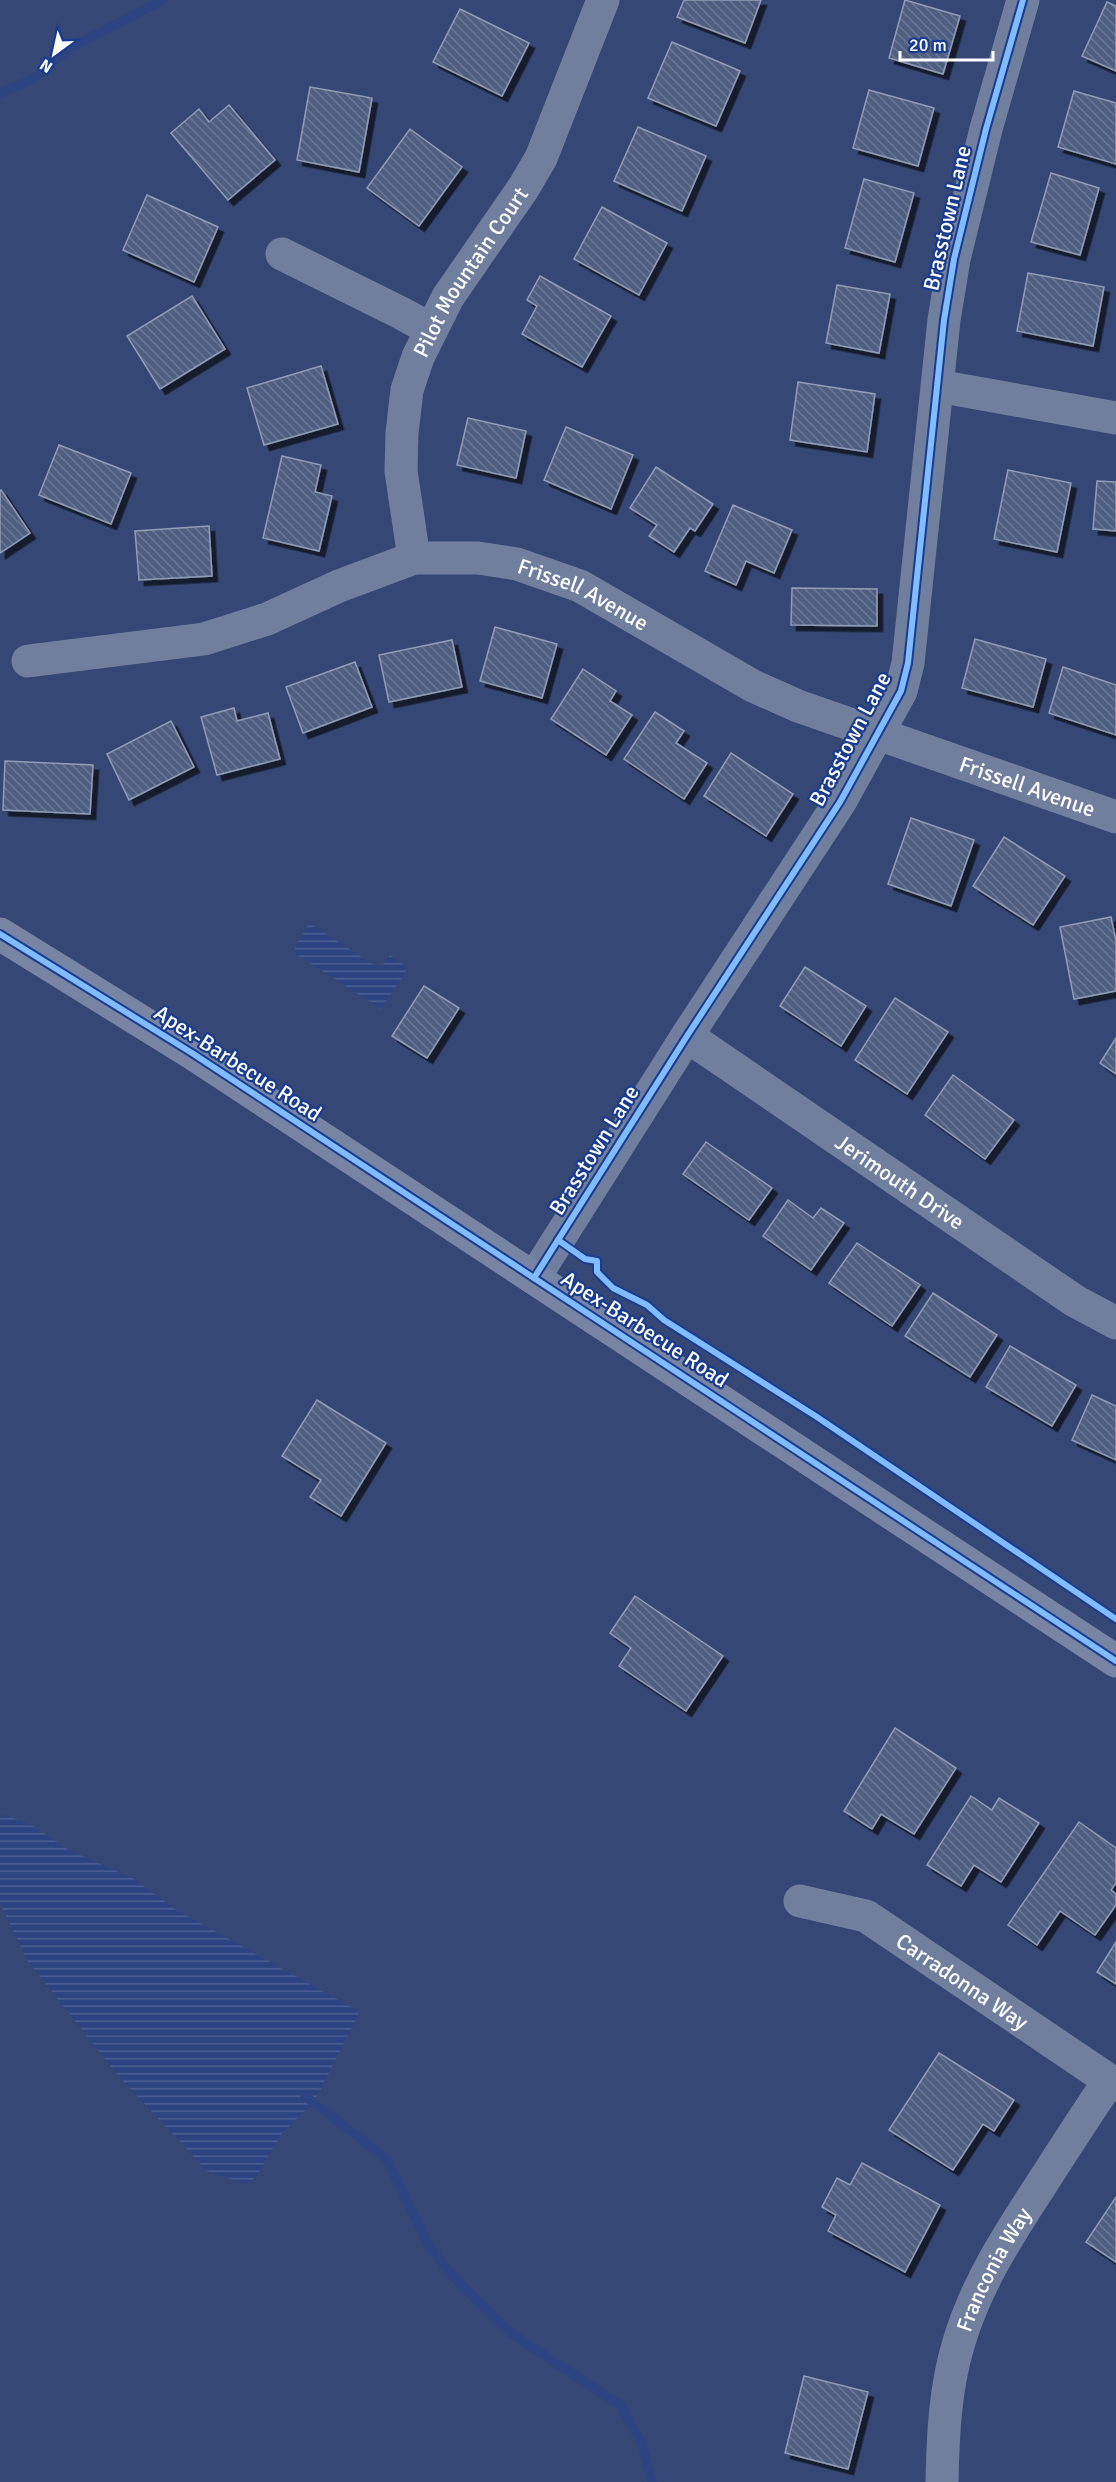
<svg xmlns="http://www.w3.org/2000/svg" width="1116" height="2482" font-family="Signika,sans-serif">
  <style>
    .water { fill: url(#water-rules) }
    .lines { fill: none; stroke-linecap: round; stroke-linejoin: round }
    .stream { stroke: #2c4481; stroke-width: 9 }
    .building { fill: url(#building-back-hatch); stroke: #919cb5; stroke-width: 1.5; filter: url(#shadow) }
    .street { stroke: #717f9f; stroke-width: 33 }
    .secondary { stroke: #7884a4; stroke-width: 33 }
    .cycleway-casing { stroke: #1a3c8f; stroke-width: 10 }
    .cycleway { stroke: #80bcff; stroke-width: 6 }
    .labels { text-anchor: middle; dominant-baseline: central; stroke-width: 4.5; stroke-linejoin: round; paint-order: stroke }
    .street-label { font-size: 22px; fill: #fff; stroke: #1a3c8f }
  </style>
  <defs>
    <pattern id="water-rules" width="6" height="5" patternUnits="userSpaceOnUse" patternTransform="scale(1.5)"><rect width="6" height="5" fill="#2c4481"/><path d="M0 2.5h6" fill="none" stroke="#4c6094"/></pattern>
    <pattern id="building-back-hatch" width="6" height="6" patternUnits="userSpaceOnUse" patternTransform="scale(1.5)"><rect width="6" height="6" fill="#4f5e82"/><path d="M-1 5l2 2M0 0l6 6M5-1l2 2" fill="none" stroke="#697695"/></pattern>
    <filter id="shadow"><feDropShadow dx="5.5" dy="5.5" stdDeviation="0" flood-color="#0009"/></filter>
  </defs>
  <rect width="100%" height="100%" fill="#354774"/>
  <g class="water">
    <path d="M309,923L374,965L382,966L390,955L408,968L381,1009L293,952Z"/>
    <path d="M4,1814L33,1826L69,1850L134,1879L175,1909L360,2012L314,2102L282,2133L256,2177L245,2184L207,2171L116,2073L27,1960L0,1903V1818Z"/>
  </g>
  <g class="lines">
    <g class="stream">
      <path d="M0,93L33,79L70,48L163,0"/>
      <path d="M305,2096L387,2159L430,2248L460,2284L512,2334L620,2405L641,2442L652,2482"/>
    </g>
  </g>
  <g class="building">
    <path d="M684,0H761L745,43L677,17Z"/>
    <path d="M905,0L960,16L943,74L889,58Z"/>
    <path d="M1107,2L1116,6V71L1082,56Z"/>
    <path d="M460,9L529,43L502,96L433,62Z"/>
    <path d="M672,42L740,71L716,126L648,98Z"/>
    <path d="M310,87L372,98L359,172L297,160Z"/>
    <path d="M869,90L934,108L918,166L853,148Z"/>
    <path d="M1074,91L1116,103V164L1058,147Z"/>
    <path d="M229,105L275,160L228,200L171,133L199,109L209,122Z"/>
    <path d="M638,127L706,156L682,211L614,181Z"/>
    <path d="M410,129L462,167L419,226L367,188Z"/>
    <path d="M1051,173L1099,188L1080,255L1031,242Z"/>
    <path d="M864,179L914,193L895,262L845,248Z"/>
    <path d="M147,195L218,227L194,282L123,250Z"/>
    <path d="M602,207L667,243L639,295L574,259Z"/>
    <path d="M1028,273L1104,287L1093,346L1017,331Z"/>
    <path d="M540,276L611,316L582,367L522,334L537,306L527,300Z"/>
    <path d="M837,285L890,294L879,353L826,343Z"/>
    <path d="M192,296L225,349L160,389L127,336Z"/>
    <path d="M321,366L338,424L264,445L247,388Z"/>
    <path d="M798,382L875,394L867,452L790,440Z"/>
    <path d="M468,418L526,431L516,478L457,465Z"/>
    <path d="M566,427L633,455L611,509L544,480Z"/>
    <path d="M59,445L131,473L111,524L39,495Z"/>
    <path d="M282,456L321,465L315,492L332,496L319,551L263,538Z"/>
    <path d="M656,467L713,504L695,531L690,528L674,552L649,536L657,525L630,508Z"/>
    <path d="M1008,470L1071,483L1057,552L994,539Z"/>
    <path d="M1097,481L1116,482V531L1093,529Z"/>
    <path d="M1,490L30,533L0,553V491Z"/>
    <path d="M733,505L792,530L774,573L746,561L736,585L705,571Z"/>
    <path d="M209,526L212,576L139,580L135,531Z"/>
    <path d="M792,588L877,589V626L791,625Z"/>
    <path d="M495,627L557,644L542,698L480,681Z"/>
    <path d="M975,639L1046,659L1033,707L962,688Z"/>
    <path d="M452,640L462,687L389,702L379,655Z"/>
    <path d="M355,662L372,707L303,733L286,687Z"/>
    <path d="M1063,667L1116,685V735L1049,713Z"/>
    <path d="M583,669L616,691L610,701L632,715L606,755L551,719Z"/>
    <path d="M234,708L237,721L268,713L280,759L217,775L201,717Z"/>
    <path d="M655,712L684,731L676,743L707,763L684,799L624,759Z"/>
    <path d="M171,721L194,767L129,800L107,754Z"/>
    <path d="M731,753L793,794L766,836L704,796Z"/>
    <path d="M5,761L93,765L90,814L3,810Z"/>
    <path d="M911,818L974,840L951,906L888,884Z"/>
    <path d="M1004,837L1065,876L1033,925L973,886Z"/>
    <path d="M1111,917L1116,941V991L1074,999L1060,927Z"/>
    <path d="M805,967L866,1006L841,1046L780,1006Z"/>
    <path d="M424,986L459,1008L427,1058L392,1036Z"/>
    <path d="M895,998L948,1032L907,1094L855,1060Z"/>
    <path d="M1116,1038V1074L1100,1063Z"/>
    <path d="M953,1075L1014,1120L985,1159L925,1115Z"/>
    <path d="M706,1142L772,1188L749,1220L683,1174Z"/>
    <path d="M788,1200L813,1218L821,1208L844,1223L811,1270L763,1236Z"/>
    <path d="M857,1243L920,1285L892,1326L829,1283Z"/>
    <path d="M933,1293L997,1335L970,1377L905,1336Z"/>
    <path d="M1010,1346L1076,1385L1052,1426L986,1387Z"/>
    <path d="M1092,1395L1116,1406V1460L1072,1440Z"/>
    <path d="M317,1400L386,1443L341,1516L310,1497L321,1480L282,1456Z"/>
    <path d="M635,1596L723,1656L686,1711L619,1666L631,1648L610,1633Z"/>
    <path d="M895,1728L956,1768L914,1834L881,1814L872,1829L844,1811Z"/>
    <path d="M971,1796L992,1810L999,1798L1039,1823L1001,1882L974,1865L961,1886L927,1865Z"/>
    <path d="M1079,1822L1116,1848V1883L1111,1890L1116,1894V1905L1095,1935L1060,1911L1037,1945L1008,1925Z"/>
    <path d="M1116,1942V1984L1097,1972Z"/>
    <path d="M939,2053L1014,2100L994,2131L983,2124L953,2170L889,2130Z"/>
    <path d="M862,2163L940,2205L905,2272L828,2231L836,2215L822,2207L837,2178L850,2185Z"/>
    <path d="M1116,2197V2262L1086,2242Z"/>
    <path d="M804,2376L868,2392L848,2469L785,2453Z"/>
  </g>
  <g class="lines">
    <g class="street">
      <path d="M282,254L401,313L430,329"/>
      <path d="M938,386L1116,418"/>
      <path id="s1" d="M414,558L401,471L402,433L407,390L418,357L448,297L524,187L541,158L603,0"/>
      <path id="s2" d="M28,661L204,639L267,619L339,586L414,558H478L517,564L580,586L753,686L798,706L1116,817"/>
      <path id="s3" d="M687,1036L1075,1301L1116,1323"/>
      <path d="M534,1278L687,1036L840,802L901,691L908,663L944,320L954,259L986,129L1023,0"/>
      <path id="s4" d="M800,1901L866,1916L1116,2085"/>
      <path id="s5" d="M942,2482C943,2435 945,2387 959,2342C976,2285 1007,2237 1039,2188C1062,2152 1085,2116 1109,2081"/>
    </g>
    <path class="secondary" d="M0,934L192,1053L1116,1661"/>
    <defs>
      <g id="cycleway">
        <path d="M0,934L192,1053L1116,1661"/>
        <path d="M558,1240L585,1259L597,1261V1272L613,1288L647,1305L664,1320L817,1417L1116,1619"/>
        <path d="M534,1278L687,1036L840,802L901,691L908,663L944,320L954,259L986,129L1023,0"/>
      </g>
    </defs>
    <use href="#cycleway" class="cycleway-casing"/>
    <use href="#cycleway" class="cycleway"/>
  </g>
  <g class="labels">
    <g class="street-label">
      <text transform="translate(947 218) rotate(-77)">Brasstown Lane</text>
      <text stroke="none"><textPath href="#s1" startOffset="304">Pilot Mountain Court</textPath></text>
      <text stroke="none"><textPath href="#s2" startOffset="579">Frissell Avenue</textPath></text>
      <text transform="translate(850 739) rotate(-62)">Brasstown Lane</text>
      <text stroke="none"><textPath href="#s2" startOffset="1065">Frissell Avenue</textPath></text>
      <text transform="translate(238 1063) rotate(33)">Apex-Barbecue Road</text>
      <text transform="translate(594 1150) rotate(-58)">Brasstown Lane</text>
      <text stroke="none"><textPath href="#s3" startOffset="258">Jerimouth Drive</textPath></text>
      <text transform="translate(645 1329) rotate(33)">Apex-Barbecue Road</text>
      <text stroke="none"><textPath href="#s4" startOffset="184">Carradonna Way</textPath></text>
      <text stroke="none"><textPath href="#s5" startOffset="222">Franconia Way</textPath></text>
    </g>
  </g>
  <g transform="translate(54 54) rotate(213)" stroke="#1a3c8f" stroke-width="4.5" paint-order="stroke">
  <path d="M0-4.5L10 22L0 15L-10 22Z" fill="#ffffff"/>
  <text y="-9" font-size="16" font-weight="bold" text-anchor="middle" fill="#ffffff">N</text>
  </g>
  <path d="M900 51v9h93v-9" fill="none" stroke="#ffffff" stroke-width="3"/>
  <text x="909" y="51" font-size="18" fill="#ffffff" stroke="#1a3c8f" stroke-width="4.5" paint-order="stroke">20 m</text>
</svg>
